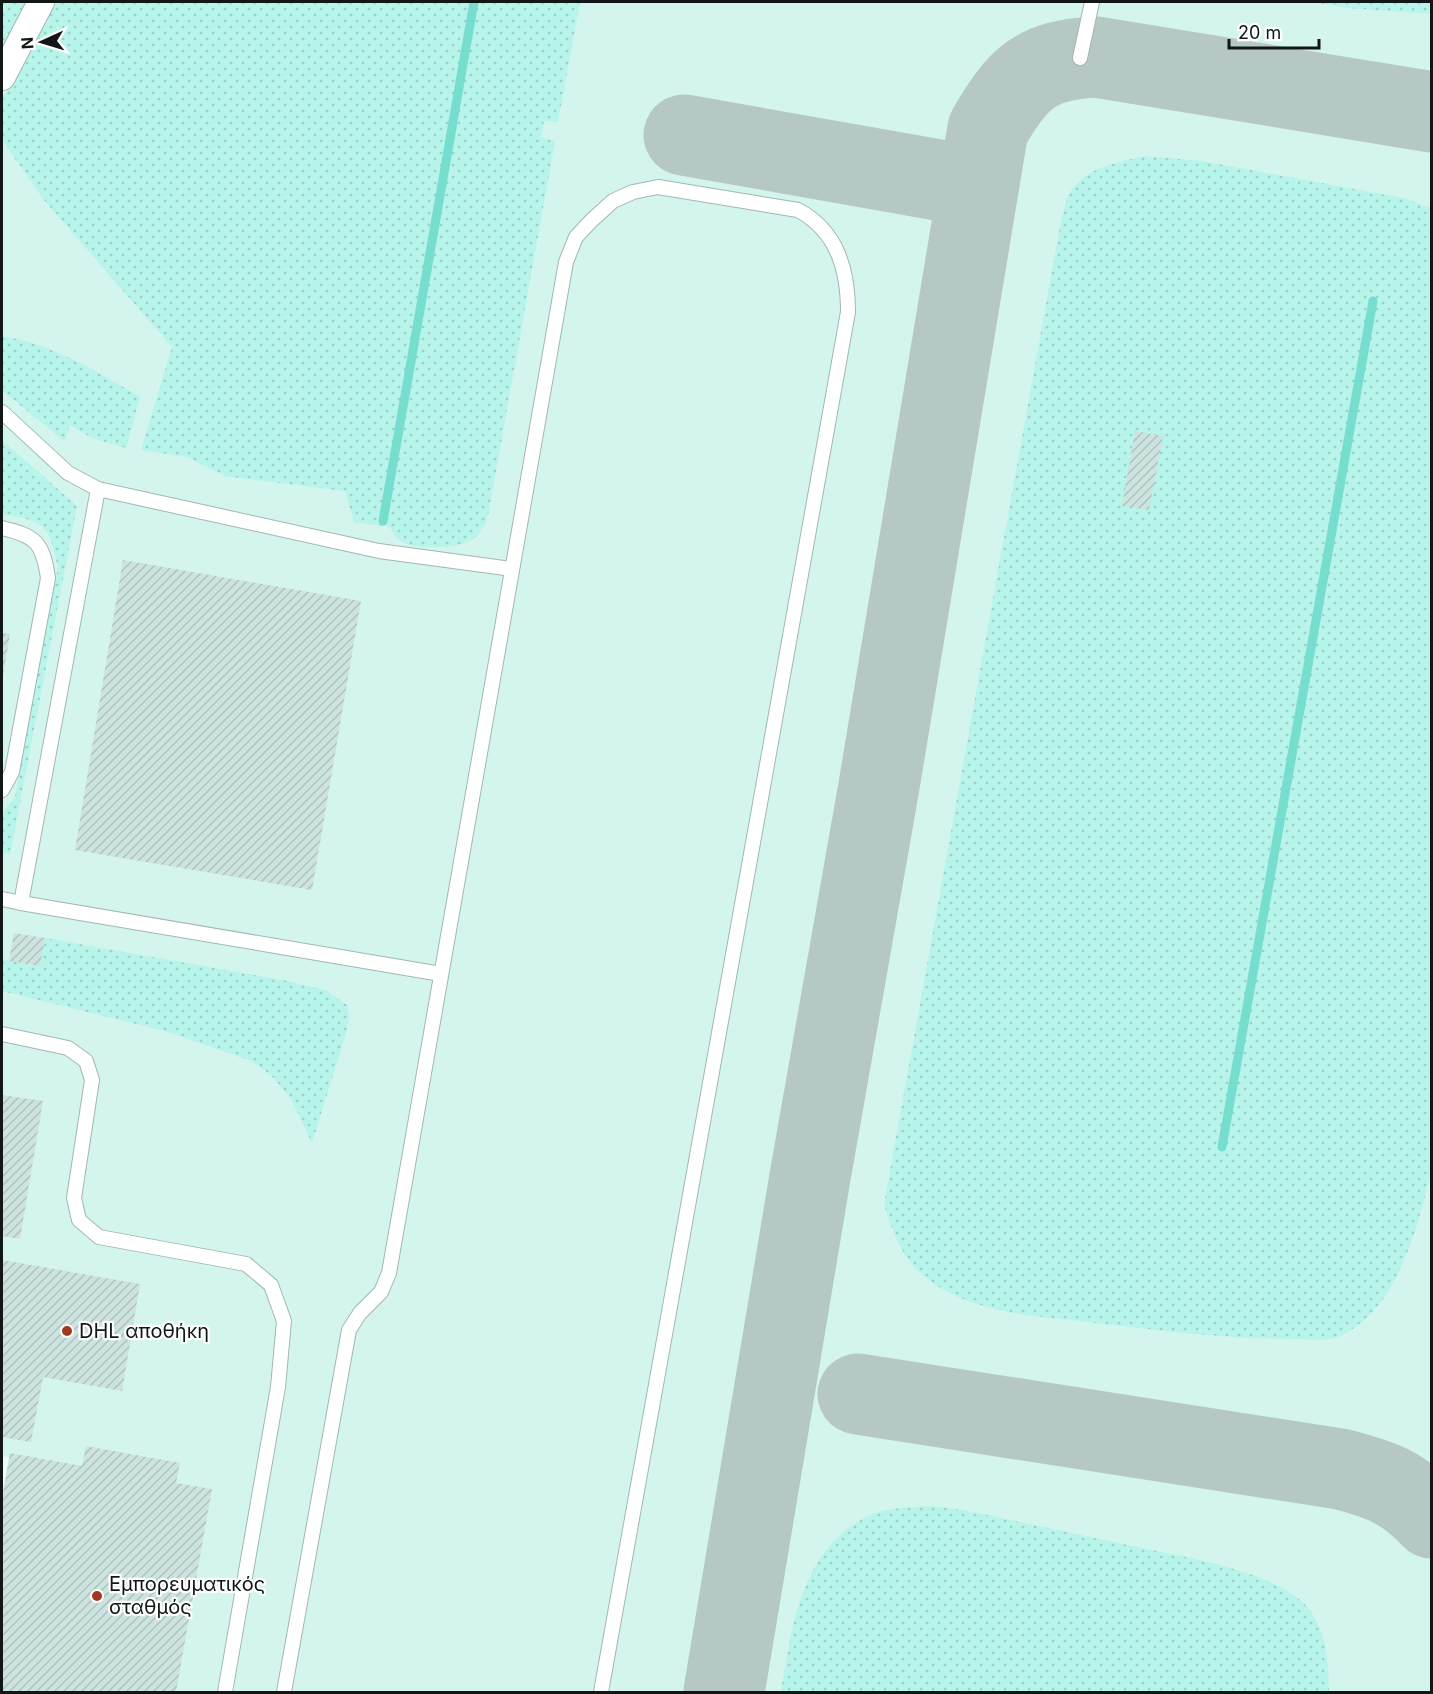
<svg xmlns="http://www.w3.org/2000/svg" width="1433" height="1694" font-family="Inter,sans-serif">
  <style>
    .built { fill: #d4f4ee }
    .grass { fill: url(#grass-dots) }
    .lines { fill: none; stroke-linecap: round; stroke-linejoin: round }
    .stream { stroke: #77decf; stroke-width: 9 }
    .taxiway { stroke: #b5c8c4; stroke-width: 81 }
    .building { fill: url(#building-hatch) }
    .lane-casing { stroke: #a2b7b3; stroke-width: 16 }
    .street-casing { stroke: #a2b7b3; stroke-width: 28 }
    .lane { stroke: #fff; stroke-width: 14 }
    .street { stroke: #fff; stroke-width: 26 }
    .poi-dot { fill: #a03721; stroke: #fff; stroke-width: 2 }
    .labels { text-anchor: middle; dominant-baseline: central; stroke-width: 4.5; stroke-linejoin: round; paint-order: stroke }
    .poi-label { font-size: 20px; fill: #101716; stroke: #fff; text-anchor: start }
  </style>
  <defs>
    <pattern id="grass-dots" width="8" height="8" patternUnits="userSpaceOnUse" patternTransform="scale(1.5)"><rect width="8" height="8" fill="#b7f4ea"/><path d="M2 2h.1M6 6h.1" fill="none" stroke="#9cd0c8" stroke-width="1.8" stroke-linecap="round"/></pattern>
    <pattern id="building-hatch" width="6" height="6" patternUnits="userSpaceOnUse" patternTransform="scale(1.5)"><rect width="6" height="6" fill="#cde3df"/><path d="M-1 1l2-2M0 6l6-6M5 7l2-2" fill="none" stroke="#afc2bf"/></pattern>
  </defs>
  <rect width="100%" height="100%" fill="#e8fefa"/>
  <path class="built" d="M2,2H1431V1692H2V1499L9,1457L2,1456Z"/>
  <g class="grass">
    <path d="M2,2H26L2,48Z"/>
    <path d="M51,2H580L558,122L544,121L541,137L555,141L488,516C485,522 482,531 477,536C465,549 415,551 401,541C395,537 393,533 390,527L354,522L345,491L225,476L187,457L141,450L172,347L44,200L4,143L2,135V100Z"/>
    <path d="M1312,2H1431V14L1347,8Z"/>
    <path d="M1144,156L1202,161L1403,198L1431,208L1432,1168C1418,1225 1399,1310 1338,1337C1327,1341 1309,1339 1298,1339C1225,1339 1153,1330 1080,1321C1057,1318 1032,1317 1008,1312C981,1306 952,1298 929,1280C903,1261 893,1234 884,1204L1061,221C1064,213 1065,201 1069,194C1084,167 1117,163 1144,156Z"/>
    <path d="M2,336C52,344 97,371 140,397L126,448L92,438L70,425L64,441L2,390Z"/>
    <path d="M2,440L77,506L10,854L2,853V813L15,797L58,567C49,524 44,521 2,514Z"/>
    <path d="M45,938L283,980L325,990L347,1005L349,1016L347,1030L312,1143L291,1099L271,1075L251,1061L165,1031L2,991V959L40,966Z"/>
    <path d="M929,1506L963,1510C1020,1522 1076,1534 1132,1546C1179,1556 1264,1569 1300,1600C1327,1623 1328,1660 1329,1692H781C792,1627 800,1552 866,1517C884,1507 909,1508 929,1506Z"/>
  </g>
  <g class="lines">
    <g class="stream">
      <path d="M383,521L474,2"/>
      <path d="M1222,1147L1373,301"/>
    </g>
    <g class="taxiway">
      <path d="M684,135L978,187"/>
      <path d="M858,1394L1340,1469C1380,1479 1403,1487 1432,1518"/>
      <path d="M724,1692L810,1177L879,786L988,129C1018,77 1036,60 1096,57L1432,112"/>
    </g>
  </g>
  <g class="building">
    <path d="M1135,431L1163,436L1149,510L1122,506Z"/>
    <path d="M123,560L361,601L312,890L75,850Z"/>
    <path d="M2,633L10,634L3,676H2Z"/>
    <path d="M14,933L45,938L40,966L9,961Z"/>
    <path d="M2,1095L43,1101L20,1239L2,1236Z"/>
    <path d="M2,1260L140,1284L122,1391L43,1377L31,1442L2,1437Z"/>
    <path d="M86,1446L180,1463L176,1483L212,1489L176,1692H2V1499L10,1453L82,1466Z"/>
  </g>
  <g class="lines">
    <defs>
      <g id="lane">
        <path d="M1080,58L1092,2"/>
        <path d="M2,412L68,473L98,489L379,551L512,569"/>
        <path d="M98,489L21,903L441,974"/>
        <path d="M2,528C36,536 43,543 48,578L12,772L2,790"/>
        <path d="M2,899L21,903"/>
        <path d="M2,1034L68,1048L86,1061L92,1080L74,1198L79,1220L99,1237L246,1264L271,1285L284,1321L278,1387L225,1692"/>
        <path d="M284,1692L349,1330L360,1313L381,1292L389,1273L566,262L576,237L592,220L613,201L633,192L658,187L798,210C837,231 848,269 848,312L601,1692"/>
      </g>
      <path id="street" d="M2,77L41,2"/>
    </defs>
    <use href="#lane" class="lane-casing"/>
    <use href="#street" class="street-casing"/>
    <use href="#lane" class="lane"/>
    <use href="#street" class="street"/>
  </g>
  <g class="poi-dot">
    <circle cx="67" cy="1331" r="6"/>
    <circle cx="97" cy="1596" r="6"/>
  </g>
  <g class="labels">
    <g class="poi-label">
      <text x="79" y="1331">DHL αποθήκη</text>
      <text x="109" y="1584">Εμπορευματικός<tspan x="109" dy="23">σταθμός</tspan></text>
    </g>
  </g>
  <rect width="1433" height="1694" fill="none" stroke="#101716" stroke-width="6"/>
  <g transform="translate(42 42) rotate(266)" stroke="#ffffff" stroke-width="4.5" paint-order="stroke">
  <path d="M0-4.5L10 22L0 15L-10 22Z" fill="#101716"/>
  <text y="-9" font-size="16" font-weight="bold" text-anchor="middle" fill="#101716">N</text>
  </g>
  <path d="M1229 39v9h90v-9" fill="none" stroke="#101716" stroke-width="3"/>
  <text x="1238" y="39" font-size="18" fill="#101716" stroke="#ffffff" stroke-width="4.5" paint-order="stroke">20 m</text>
</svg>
